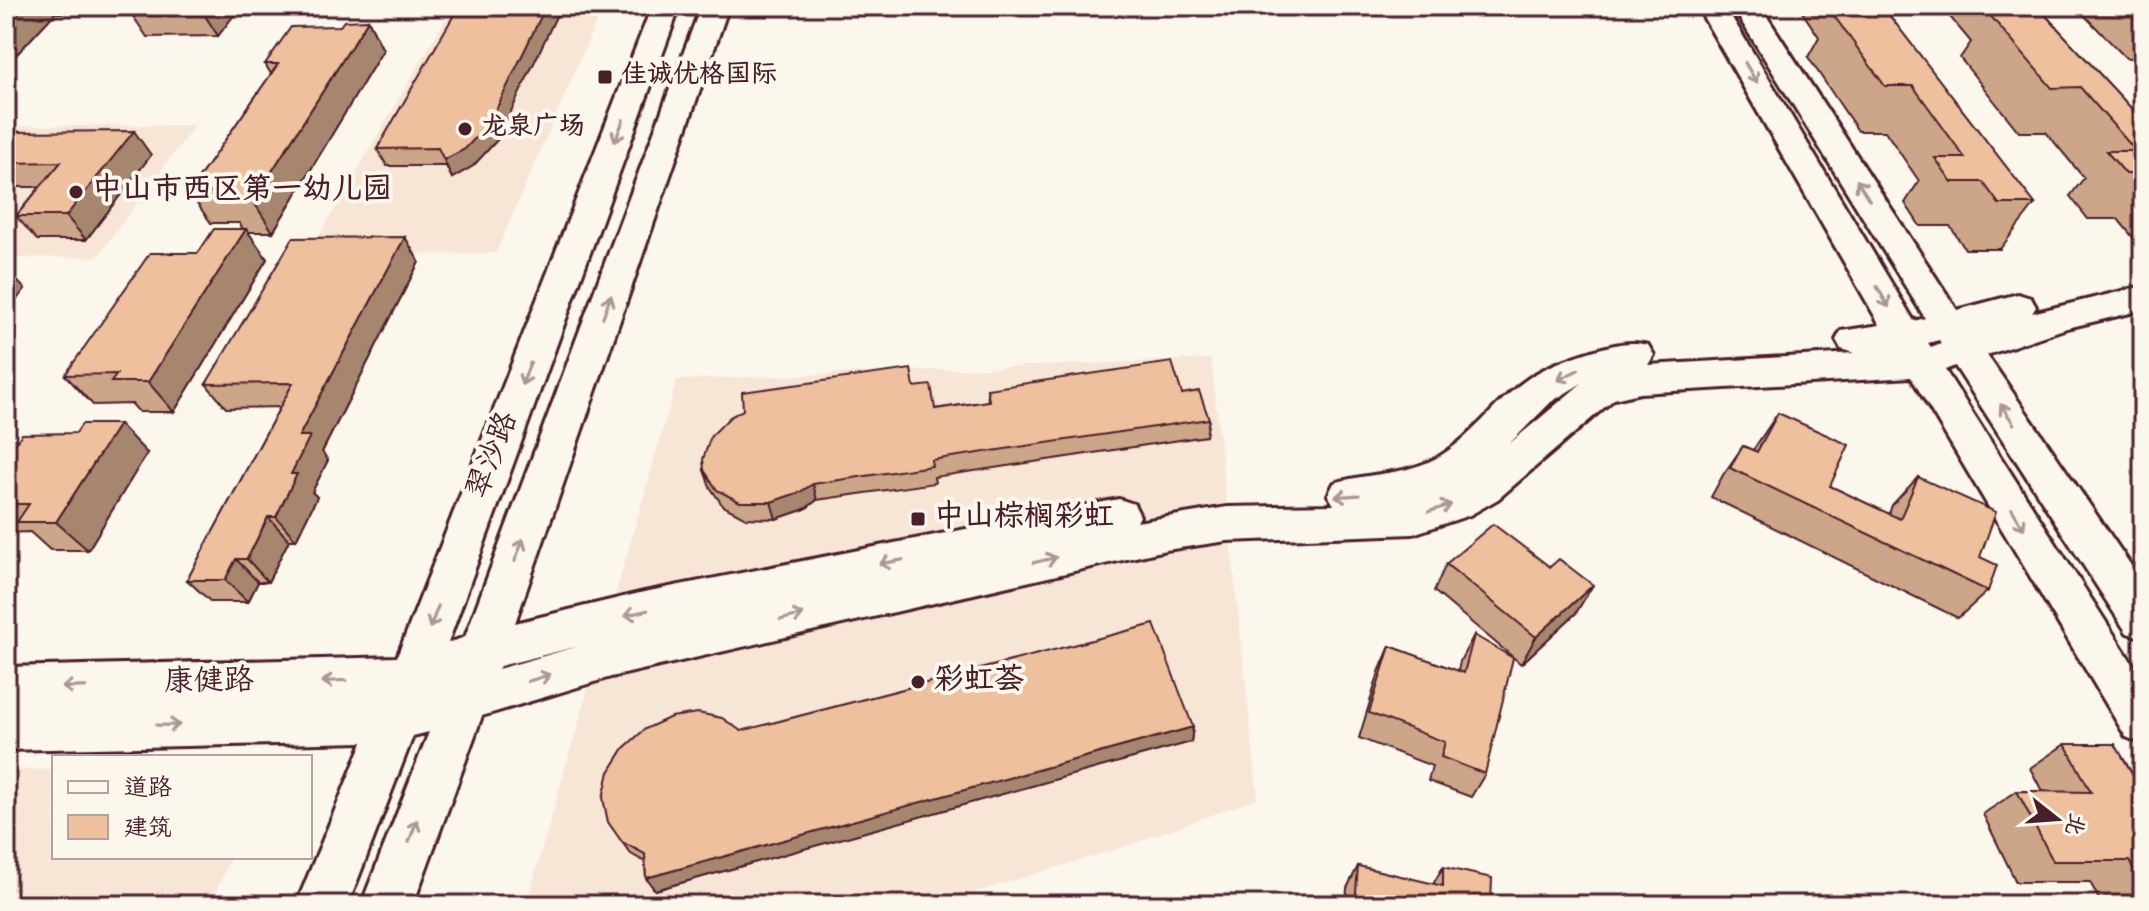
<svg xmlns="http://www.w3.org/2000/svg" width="2149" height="911" font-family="'Gochi Hand','LXGW WenKai TC',sans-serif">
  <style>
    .built { fill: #f7e6d5 }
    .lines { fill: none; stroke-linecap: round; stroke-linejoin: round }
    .secondary-casing { stroke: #4a1f2b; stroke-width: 6 }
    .secondary { fill: #fbf7ec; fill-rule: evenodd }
    .wall { fill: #cda588; stroke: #4a1f2b; stroke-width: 2 }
    .shaded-wall { fill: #a7866f; stroke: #4a1f2b; stroke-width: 2 }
    .building { fill: #eec09e; stroke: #4a1f2b; stroke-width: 2 }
    .oneway { stroke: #ab9695 }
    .poi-dot { fill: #4a1f2b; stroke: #fbf7ec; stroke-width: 3 }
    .labels { text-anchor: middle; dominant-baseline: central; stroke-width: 8; stroke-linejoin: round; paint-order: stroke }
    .far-poi-label { font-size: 26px; font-weight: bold; fill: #4a1f2b; stroke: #fbf7ec; text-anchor: start }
    .poi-label { font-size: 30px; font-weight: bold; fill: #4a1f2b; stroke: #fbf7ec; text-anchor: start }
    .street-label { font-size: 30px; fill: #4a1f2b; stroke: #fbf7ec }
  </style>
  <rect width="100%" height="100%" fill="#fbf7ec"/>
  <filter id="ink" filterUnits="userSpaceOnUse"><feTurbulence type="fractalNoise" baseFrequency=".0125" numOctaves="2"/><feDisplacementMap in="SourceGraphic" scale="16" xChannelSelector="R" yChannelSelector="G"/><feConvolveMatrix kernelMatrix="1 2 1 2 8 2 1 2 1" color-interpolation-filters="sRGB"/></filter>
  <g filter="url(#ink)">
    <g class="built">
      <path d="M453,6H603L496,253L308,255Z"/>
      <path d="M195,125L97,257L6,258V126Z"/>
      <path d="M1211,359L1258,798L1118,849L932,905H526L677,380Z"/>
      <path d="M54,769V857H231L210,905H6V770Z"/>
    </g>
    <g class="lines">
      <defs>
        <path id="secondary" d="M652,6H680L448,643L465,637L701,6H729L515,623L644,592L1119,499L1134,504L1140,516L1137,522L1227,507L1334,505L1328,495L1334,483C1370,472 1406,476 1440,456C1472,437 1493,405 1522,383C1544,366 1569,358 1595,350C1613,345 1630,340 1648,345L1654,355L1648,365L1854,353L1841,349L1836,340L1841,331L1880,325L1697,6H1725L1914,321L1925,318L1732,6H1760L1957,310L2018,294L2031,298L2036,307L2032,313L2143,286V310L2067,328L1987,355L2143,583V638L2127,633L1955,366L1945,370L2143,680V744L2126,737L1911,377L1640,393L1614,399L1498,499L1470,515L1413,534L1227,541L1166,550L611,677L482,716L413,905H361L429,732L413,736L348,905H296L363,742L6,750V667L397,657ZM1939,340L1941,343L1931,347L1928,343ZM1582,383L1509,444L1551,402ZM579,646L498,669L500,666Z"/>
      </defs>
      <use href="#secondary" class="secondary-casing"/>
      <use href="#secondary" class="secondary"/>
    </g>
    <g class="wall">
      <path d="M6,6H90L84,13H55L6,66Z"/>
      <path d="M136,6H330L328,10L237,11L218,36L147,37L133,16L138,9Z"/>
      <path d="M1798,6H1882L2035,204L2000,249H1965L1950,226H1920L1905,203L1919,181L1885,131H1858L1808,57L1819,37Z"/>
      <path d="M1941,6H2037L2143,121V241H2136L2118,219H2088L2070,196L2084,178L2046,132H2019L1960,58L1971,42Z"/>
      <path d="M2075,6H2143V58H2126Z"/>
      <path d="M368,20L383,50L273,232H248L267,259L174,412H139L132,404L93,405L65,375L198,253L243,229L239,223H211L189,192L271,74L265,64L340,26Z"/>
      <path d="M6,125H12L18,132L151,155L86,240H37L16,216L40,187H6Z"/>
      <path d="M498,139L473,166L452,178L446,166H387L377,149Z"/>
      <path d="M405,237L419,262L322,452L328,460L312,492L317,497L296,540H289L268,582H258L248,602H211L187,580L280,407L226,408L206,384Z"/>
      <path d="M987,389L1182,394L1209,419L1206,436L934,477L935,483L817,500L805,509L776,519L746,518L723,506L710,487L704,470L935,409L988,401Z"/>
      <path d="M1778,413L1830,486L1889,514L1892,505L1918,477L1980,557L1988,591L1958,618L1711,497L1723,475L1743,446L1753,450Z"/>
      <path d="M147,453L88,550H50L30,532L6,533V456Z"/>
      <path d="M1446,564L1576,613L1521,664L1434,591Z"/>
      <path d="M1474,635L1485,774L1471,797L1428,781L1432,766L1359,738L1379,672L1390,646L1458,671L1460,661Z"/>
      <path d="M1193,727L1191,742L655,890L646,878L645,862L631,854L622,842L741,731Z"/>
      <path d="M2065,744L2143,792V905H2102L2090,882H2016L1983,814L2017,791H2042L2030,768Z"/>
      <path d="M1358,866L1433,884L1443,867L1491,905H1346L1347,888Z"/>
    </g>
    <g class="shaded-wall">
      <path d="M23,6H50L55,13L6,66V23Z"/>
      <path d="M79,6H90L84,13Z"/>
      <path d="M211,6H234L237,11L218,36L204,14Z"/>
      <path d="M546,6H561L498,139L473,166L452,178L444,160Z"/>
      <path d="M368,20L383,50L273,232L253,201Z"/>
      <path d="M12,125L32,149L6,132Z"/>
      <path d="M134,131L151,155L86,240L66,216Z"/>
      <path d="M246,229L267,259L174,412L148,382Z"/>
      <path d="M405,237L419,262L322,452L328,460L312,492L317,497L296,540L276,517L291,474L299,436Z"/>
      <path d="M6,269L25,289L6,313Z"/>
      <path d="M119,424L147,453L88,550L56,522Z"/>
      <path d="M813,484L817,500L805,509L776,519L771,502Z"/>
      <path d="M268,517L289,540L268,582L247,559Z"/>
      <path d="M236,559L258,582L248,602L225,580Z"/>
      <path d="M1593,585L1576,613L1521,664L1536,637Z"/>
      <path d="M1193,727L1191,742L655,890L646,878Z"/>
    </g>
    <g class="building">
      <path d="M6,6H23L6,23Z"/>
      <path d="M141,6H211L204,14L133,16Z"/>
      <path d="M459,6H546L490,122L465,149L444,160L438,148L377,149Z"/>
      <path d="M1853,6H1882L2035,204H1999L1983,182H1952L1935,158H1965L1913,86H1885L1832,13H1858Z"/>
      <path d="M2007,6H2037L2143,121V174H2126L2106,151H2136L2080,87L2052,88L1989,14H2015Z"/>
      <path d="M368,20L253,201L225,202L231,192H189L278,64H265L291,27L340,26L344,21Z"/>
      <path d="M6,125H12L6,132Z"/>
      <path d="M134,131L66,216H16L61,162L6,163V132Z"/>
      <path d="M214,229H246L148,382H111L117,374L65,375L150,253H198Z"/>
      <path d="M405,237L299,436H310L291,474H297L276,517H268L247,559H236L225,580H187L293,383L206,384L293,238Z"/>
      <path d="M1172,362L1182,394L1199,391L1209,419L931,460L932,466L813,484L800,492L771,502H740L717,490L704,470L703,459L711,436L730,417L743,410L742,392L911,369L914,387L931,385L935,409L989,401L987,389Z"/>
      <path d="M1778,413L1849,445L1830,486L1900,519L1918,477L1996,512L1980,557L1997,565L1988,591L1730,468L1743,446L1757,452Z"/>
      <path d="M82,424H119L56,522H17L29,504H6V456L22,434L76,433Z"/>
      <path d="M1493,524L1550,567L1559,559L1593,585L1536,637L1446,564Z"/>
      <path d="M1154,624L1193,727L646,878L645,854L622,842L608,822L603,798L609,772L624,748L645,729L671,717L698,713L722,718L741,731Z"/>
      <path d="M1474,635L1513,658L1485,774L1441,757L1445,742L1369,713L1390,646L1464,673Z"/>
      <path d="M2065,744H2115L2143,792V885L2129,861H2053L2017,791L2091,792Z"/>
      <path d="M1358,866L1443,886V867L1492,878L1491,905H1355Z"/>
    </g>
    <defs><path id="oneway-shaft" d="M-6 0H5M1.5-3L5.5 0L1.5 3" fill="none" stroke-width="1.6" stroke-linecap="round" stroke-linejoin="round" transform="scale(2)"/></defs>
    <g class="oneway">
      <use href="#oneway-shaft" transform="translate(1751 73) rotate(60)"/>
      <use href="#oneway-shaft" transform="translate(619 131) rotate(111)"/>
      <use href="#oneway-shaft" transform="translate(1863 190) rotate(-122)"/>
      <use href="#oneway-shaft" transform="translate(1883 297) rotate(60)"/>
      <use href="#oneway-shaft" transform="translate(607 306) rotate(-70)"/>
      <use href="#oneway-shaft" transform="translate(526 374) rotate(111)"/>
      <use href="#oneway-shaft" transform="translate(1568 375) rotate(153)"/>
      <use href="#oneway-shaft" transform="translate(2007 414) rotate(-124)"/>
      <use href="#oneway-shaft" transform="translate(1347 496) rotate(176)"/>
      <use href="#oneway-shaft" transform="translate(1440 508) rotate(-18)"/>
      <use href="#oneway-shaft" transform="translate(2018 519) rotate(59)"/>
      <use href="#oneway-shaft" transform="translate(519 550) rotate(-70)"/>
      <use href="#oneway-shaft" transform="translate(1045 560) rotate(-13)"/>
      <use href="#oneway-shaft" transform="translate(891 562) rotate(169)"/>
      <use href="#oneway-shaft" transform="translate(636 613) rotate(167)"/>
      <use href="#oneway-shaft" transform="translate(434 617) rotate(111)"/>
      <use href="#oneway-shaft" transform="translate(792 617) rotate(-13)"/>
      <use href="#oneway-shaft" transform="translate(539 678) rotate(-17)"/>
      <use href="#oneway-shaft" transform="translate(334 681) rotate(177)"/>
      <use href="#oneway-shaft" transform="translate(74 687) rotate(179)"/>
      <use href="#oneway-shaft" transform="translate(168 725) rotate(-1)"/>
      <use href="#oneway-shaft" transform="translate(413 831) rotate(-70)"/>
    </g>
  </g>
  <g class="poi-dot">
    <rect x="597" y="69" width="16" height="16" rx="4"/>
    <circle cx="465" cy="129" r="8"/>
    <circle cx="76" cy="192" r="8"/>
    <rect x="910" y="511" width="16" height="16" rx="4"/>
    <circle cx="918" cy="682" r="8"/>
  </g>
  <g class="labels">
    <g class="far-poi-label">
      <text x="621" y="77">佳诚优格国际</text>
      <text x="481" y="129">龙泉广场</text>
    </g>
    <g class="poi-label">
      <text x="92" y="192">中山市西区第一幼儿园</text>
      <text x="934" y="519">中山棕榈彩虹</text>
      <text x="934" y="682">彩虹荟</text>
    </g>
    <g class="street-label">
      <text transform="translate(495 456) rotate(-69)">翠沙路</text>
      <text transform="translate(209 684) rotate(-1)">康健路</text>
    </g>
  </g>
  <rect width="2149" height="911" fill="none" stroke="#fbf7ec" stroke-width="32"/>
  <rect x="16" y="16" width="2117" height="879" fill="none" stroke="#4a1f2b" stroke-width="3" filter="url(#ink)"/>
  <rect x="52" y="755" width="260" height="104" fill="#fbf7ec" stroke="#b4a19f" stroke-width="2"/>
  <rect x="68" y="781" width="40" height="12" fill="#fbf7ec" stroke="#b4a19f" stroke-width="2"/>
  <text x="124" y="795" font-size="24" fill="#4a1f2b">道路</text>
  <rect x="68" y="815" width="40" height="24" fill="#eec09e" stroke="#b4a19f" stroke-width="2"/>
  <text x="124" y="835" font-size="24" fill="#4a1f2b">建筑</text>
  <g transform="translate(2057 819) rotate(107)" stroke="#fbf7ec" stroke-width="6" paint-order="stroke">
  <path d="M0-6L14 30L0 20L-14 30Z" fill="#4a1f2b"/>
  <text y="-12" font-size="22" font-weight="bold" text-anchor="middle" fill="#4a1f2b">北</text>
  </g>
</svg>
